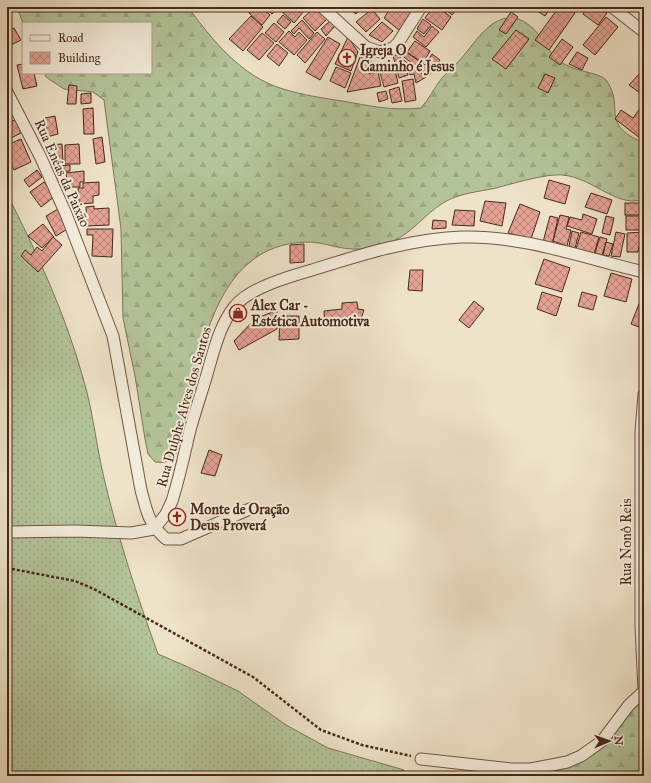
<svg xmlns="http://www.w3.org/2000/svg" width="651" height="783" font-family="'IM FELL Great Primer',serif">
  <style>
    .grass { fill: url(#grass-dots); stroke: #7e765a }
    .forest { fill: url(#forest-firs); stroke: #7e765a }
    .building { fill: url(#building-cross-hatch); stroke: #48281b }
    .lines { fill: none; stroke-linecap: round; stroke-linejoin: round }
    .street-casing { stroke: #725646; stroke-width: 13 }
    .path { stroke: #48281b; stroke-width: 2.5; stroke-dasharray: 3 2; stroke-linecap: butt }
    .street { stroke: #f4ecdb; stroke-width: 11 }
    .labels { text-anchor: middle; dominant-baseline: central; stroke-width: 4; stroke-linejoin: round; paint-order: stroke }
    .poi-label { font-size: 14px; font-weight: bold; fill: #48281b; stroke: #f4ecdb; text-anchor: start }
    .street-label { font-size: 14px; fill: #48281b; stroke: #f4ecdb }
  </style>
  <defs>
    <pattern id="grass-dots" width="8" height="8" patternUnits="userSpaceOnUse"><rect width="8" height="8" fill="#b4c49a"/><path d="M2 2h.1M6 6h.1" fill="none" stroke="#9ca884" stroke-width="1.8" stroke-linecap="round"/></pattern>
    <pattern id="forest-firs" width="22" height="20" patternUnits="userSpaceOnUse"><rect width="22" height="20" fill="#b4c49a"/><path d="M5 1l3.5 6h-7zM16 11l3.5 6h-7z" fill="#9ca884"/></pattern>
    <pattern id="building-cross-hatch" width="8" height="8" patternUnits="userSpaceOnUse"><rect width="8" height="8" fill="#e4a294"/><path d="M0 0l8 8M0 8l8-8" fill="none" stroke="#bb8478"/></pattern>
  </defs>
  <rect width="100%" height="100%" fill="#eee2c8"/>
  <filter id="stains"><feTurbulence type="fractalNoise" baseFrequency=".005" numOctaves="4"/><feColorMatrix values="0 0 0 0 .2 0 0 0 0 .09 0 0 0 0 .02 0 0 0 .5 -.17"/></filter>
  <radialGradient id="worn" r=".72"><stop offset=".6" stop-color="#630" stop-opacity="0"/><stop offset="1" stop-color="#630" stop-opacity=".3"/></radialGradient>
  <path class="grass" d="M7,194C37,253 65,313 83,378C93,410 96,445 104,478C118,538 137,596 158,654L188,667L238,691L286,725L328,748L404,770L405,776H7Z"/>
  <g class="forest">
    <path d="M17,7H188C212,40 242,77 283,89C303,95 322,98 342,101C371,106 391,111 421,108C429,99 434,88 442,78C449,70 458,63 465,54C478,38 497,8 523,21C542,32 544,47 557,59C571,72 600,72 606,80C626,107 598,124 644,143V199C615,210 590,172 554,175C534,177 515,183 496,188C478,192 459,193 443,203C425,214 412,233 393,241C381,246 364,250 351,249C336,248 322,242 308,242C208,243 199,368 181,442C175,457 173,464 155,462L148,454L145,439L135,376L123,318L121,229L104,100L93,92L64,89L46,77L45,73H151V23H23Z"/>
    <path d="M640,703L644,732V776H523L564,767Z"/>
  </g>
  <g class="building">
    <path d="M254,7H261L270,15L262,25L249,13Z"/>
    <path d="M264,7H275L277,9L272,14Z"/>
    <path d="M281,7H300L304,11L294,23L279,9Z"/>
    <path d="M302,7H310L306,11Z"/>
    <path d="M315,7L327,19L315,31L303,18Z"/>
    <path d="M347,7H361L356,14Z"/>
    <path d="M372,7H381L377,12Z"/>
    <path d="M391,7L399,10L400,7H411L414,10L399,30L384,18Z"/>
    <path d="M433,7H438L451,17L442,30L425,18Z"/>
    <path d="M443,7H458L452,15Z"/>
    <path d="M531,7H551L545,16Z"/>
    <path d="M559,7H567L575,13L549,50L535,40Z"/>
    <path d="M587,7H598L607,13L598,25L583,14Z"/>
    <path d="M372,9L380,19L366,32L356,22Z"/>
    <path d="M511,12L518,17L506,34L499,30Z"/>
    <rect x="7" y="15" width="3" height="9"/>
    <path d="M283,15L291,22L285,29L277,22Z"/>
    <path d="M251,16L263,27L243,51L229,39Z"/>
    <path d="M606,17L618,27L595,55L583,45Z"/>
    <path d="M423,19L431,25L424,34L417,29Z"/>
    <path d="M302,20L314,33L309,39L299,28L294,34L291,31Z"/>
    <path d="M331,20L335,26L326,36L321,29Z"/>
    <path d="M382,22L393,31L382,42L369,35Z"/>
    <path d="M274,23L284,32L276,42L265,33Z"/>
    <path d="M432,26L439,32L426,47L413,37L417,31L424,37Z"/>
    <path d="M14,28L21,40L7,47V31Z"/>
    <path d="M516,30L529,39L506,69L492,59Z"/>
    <path d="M289,31L295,37L299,32L307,40L294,55L279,42Z"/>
    <path d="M317,32L325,39L305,63L297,55Z"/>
    <path d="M262,33L274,43L259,60L247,50Z"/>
    <path d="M328,37L340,44L320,80L306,72Z"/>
    <path d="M348,37L358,52L351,71L335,64Z"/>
    <path d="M562,39L573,47L560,65L549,57Z"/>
    <path d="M415,41L430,51L423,63L407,52Z"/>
    <path d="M277,44L288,53L279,66L267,56Z"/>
    <path d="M403,50L425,65L432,54L440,60L429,76L400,54Z"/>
    <path d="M577,52L588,58L582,70L569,64Z"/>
    <path d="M397,55L426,77L416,83L414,74L410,75L408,69H404L403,61L395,63L393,56Z"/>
    <path d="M360,57L371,60L369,74L378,72L381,86L347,92Z"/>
    <path d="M23,64V73H34L37,86L23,89L17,65Z"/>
    <path d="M402,64L404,72L407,71L408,75L399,78L396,66Z"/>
    <path d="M394,65L398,83L384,87L379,69Z"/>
    <path d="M336,67L351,73L345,88L330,81Z"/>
    <path d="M640,73L644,76V96L629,85Z"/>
    <path d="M545,74L555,78L548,93L538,88Z"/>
    <path d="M413,79L416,100L405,102L402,81Z"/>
    <path d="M69,85L77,86L76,104H67Z"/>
    <path d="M399,87L402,101L392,103L389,90Z"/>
    <path d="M386,91L388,99L379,102L377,93Z"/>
    <path d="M91,93V103L81,104V94Z"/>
    <path d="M644,103V132L640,138L615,119L621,110L633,118Z"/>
    <path d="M93,108L94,134H84L83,109Z"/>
    <path d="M55,116L58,134L47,137L45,118Z"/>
    <path d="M17,119L23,132L9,139L7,123Z"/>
    <path d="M102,137L105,162L96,164L93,139Z"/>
    <path d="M21,139L31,162L14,170L7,157V145Z"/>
    <path d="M62,144L63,161L54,162L47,145Z"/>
    <path d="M79,144L80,164H65V145Z"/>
    <path d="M70,165V171L59,172L56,166Z"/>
    <path d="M37,170L42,177L29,187L24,180Z"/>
    <path d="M84,171V182H80V187H68L66,173Z"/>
    <path d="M549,180L570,186L565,204L544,198Z"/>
    <path d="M44,182L55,196L41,207L30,192Z"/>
    <path d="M99,182V195L93,196V203L79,204L78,188H83V183Z"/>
    <path d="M591,193L612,200L607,214L585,207Z"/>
    <path d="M485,201L506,203L502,226L480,221Z"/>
    <rect x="625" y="203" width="19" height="12"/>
    <path d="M520,204L540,212L531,239L508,233Z"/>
    <path d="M94,206V209L109,208V225L87,226L86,207Z"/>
    <path d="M60,208L69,228L56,236L46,216Z"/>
    <path d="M455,210L475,211L474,226L452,225Z"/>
    <path d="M583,214L597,219L592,234L567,226L570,217L582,220Z"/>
    <path d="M560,215L569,217L566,229L571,230L567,246L553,241Z"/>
    <path d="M550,216L558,218L552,245L543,242Z"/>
    <path d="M606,216L614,218L610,235L602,233Z"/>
    <rect x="626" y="216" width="18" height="14"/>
    <path d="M433,220L446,221V228L432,229Z"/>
    <path d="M43,224L54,237L42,248L28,236Z"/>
    <path d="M87,229H113L112,257L92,256L93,235H87Z"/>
    <path d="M572,231L579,233L575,248L569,246Z"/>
    <path d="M581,232L599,237L594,254L576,249Z"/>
    <path d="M616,232L625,234L620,257L611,256Z"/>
    <path d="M644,232V246H639L638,252H627V233Z"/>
    <path d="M53,237L62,245L38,272L21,256L25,250L31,255L37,247L42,251Z"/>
    <path d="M600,237L607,239L602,255L595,253Z"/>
    <path d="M606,242L613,244L609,256L603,255Z"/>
    <path d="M304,244V262L290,263V245Z"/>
    <rect x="640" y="248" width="4" height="15"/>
    <path d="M544,259L570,268L562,292L535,284Z"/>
    <path d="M410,270H423L422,291L408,290Z"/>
    <path d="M611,273L632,279L626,302L604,296Z"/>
    <path d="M542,292L562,298L556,316L537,309Z"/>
    <path d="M582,292L597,296L593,310L578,306Z"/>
    <path d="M641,299L644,301V329L631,324Z"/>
    <path d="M474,301L484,309L469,328L459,320Z"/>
    <path d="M357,302L358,309L364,310L359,324L325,326L324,311L342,309V303Z"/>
    <path d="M277,310V329L239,350L234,341L255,319Z"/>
    <path d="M280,316H299V339L279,340Z"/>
    <path d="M209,450L222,455L215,476L201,473Z"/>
  </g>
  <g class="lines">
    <defs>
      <g id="street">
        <path d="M322,7L366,47L380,52L393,48L398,43L421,7"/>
        <path d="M612,7L644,32"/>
        <path d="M7,92L41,158L66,214L113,336L141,490C147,512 148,523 166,539H181L252,508"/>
        <path d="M644,394L641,432V626L644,691"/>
        <path d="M7,532L75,531L131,533L154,529L166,514L172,501C179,479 184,456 189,434C195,411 203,389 209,367C215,346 221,323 235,306C249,288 291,276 312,270C360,255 410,239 461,237C522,235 584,258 644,272"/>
        <path d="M421,759L511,769H531L567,762L581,756L602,741L629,705L644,691"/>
      </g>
    </defs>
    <use href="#street" class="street-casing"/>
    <path class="path" d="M7,568L75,581L94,589L253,677L321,730L362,745L411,756"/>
    <use href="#street" class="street"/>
  </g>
  <defs>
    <symbol id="church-ring" viewBox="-11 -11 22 22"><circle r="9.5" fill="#f4ecdb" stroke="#8f2418" stroke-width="1.5"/><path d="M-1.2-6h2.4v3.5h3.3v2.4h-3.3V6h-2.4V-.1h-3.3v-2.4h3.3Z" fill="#8f2418"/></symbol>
    <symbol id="shop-ring" viewBox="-11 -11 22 22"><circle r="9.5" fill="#f4ecdb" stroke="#8f2418" stroke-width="1.5"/><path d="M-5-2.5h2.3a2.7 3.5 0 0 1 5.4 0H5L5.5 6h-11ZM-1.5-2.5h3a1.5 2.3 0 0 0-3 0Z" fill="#8f2418"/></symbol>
  </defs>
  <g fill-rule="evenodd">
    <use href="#church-ring" x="337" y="48" width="20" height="20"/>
    <use href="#shop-ring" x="228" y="303" width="20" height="20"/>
    <use href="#church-ring" x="167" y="507" width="20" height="20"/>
  </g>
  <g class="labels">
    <g class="poi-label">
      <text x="360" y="50">Igreja O<tspan x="360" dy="16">Caminho é Jesus</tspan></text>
      <text x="251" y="305">Alex Car -<tspan x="251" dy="16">Estética Automotiva</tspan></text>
      <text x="190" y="509">Monte de Oração<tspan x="190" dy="16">Deus Proverá</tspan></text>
    </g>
    <g class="street-label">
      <text transform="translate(62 173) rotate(66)">Rua Enéas da Paixão</text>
      <text transform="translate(184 407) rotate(-74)">Rua Dulphe Alves dos Santos</text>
      <text transform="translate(626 542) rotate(-90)">Rua Nonô Reis</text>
    </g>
  </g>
  <rect width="651" height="783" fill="none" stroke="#eee2c8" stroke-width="24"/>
  <rect x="8" y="8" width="635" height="767" fill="none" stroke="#48281b" stroke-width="2"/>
  <rect x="12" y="12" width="627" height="759" fill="none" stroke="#48281b"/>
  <rect x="22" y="22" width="130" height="52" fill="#f4ecdb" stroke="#af9e8e"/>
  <rect x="30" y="35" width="20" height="6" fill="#f4ecdb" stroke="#af9e8e"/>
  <text x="58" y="42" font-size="12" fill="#48281b">Road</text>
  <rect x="30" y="52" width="20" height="12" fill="url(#building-cross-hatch)" stroke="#af9e8e"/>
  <text x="58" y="62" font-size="12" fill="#48281b">Building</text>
  <g transform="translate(609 741) rotate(88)" stroke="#f4ecdb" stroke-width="3" paint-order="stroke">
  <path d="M0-3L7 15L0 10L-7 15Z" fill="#48281b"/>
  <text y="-6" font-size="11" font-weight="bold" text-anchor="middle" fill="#48281b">N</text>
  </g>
  <rect width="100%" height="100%" filter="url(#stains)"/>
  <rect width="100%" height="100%" fill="url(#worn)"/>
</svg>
